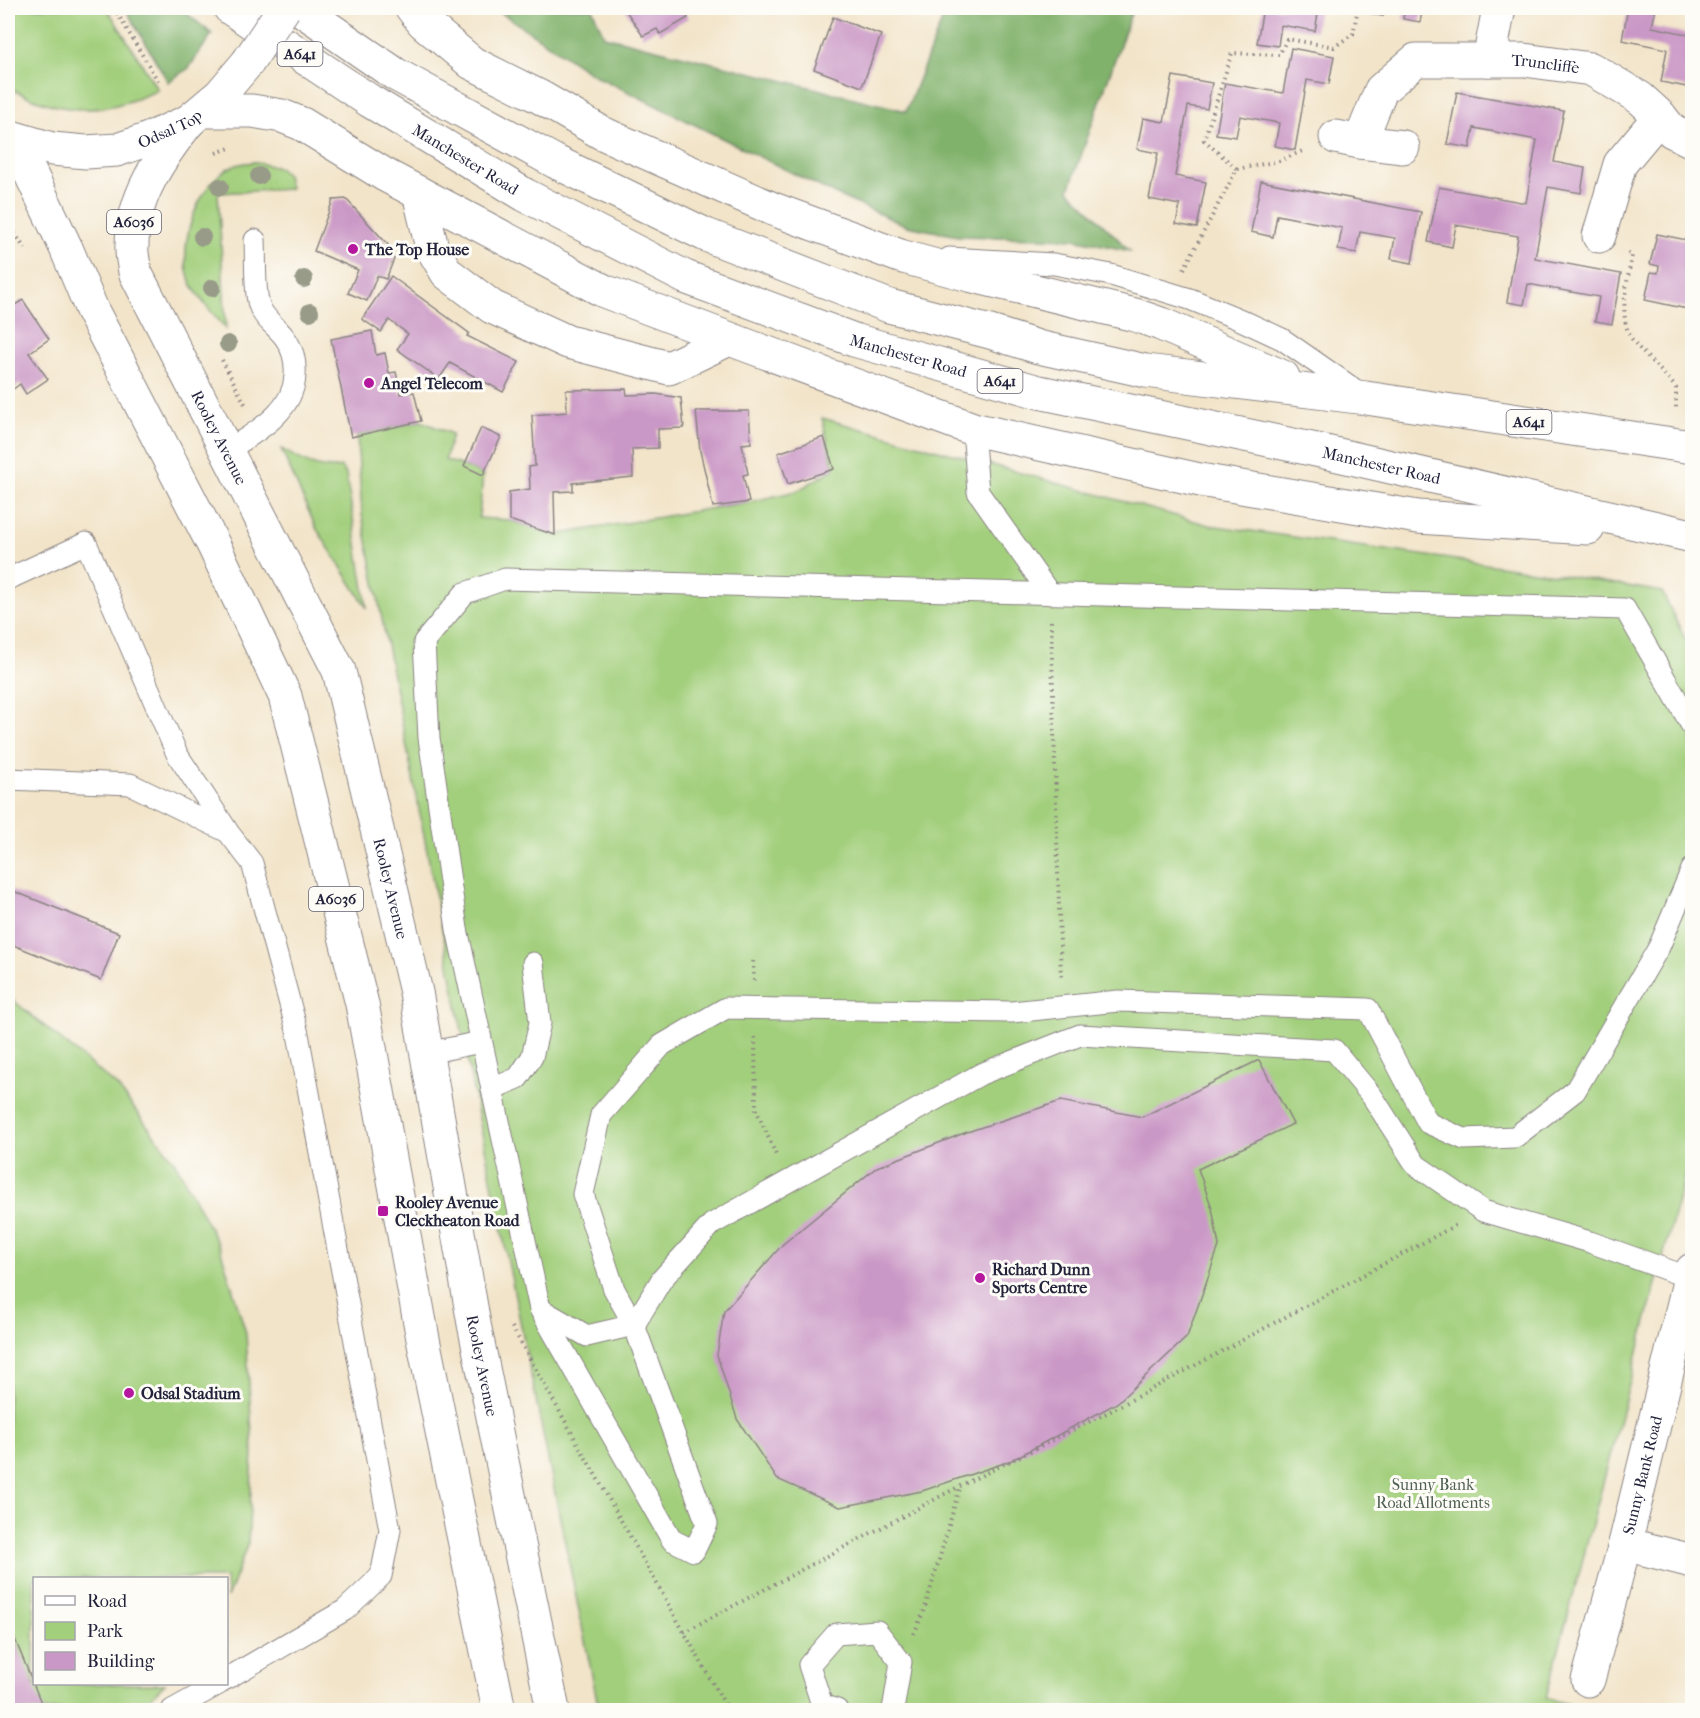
<svg xmlns="http://www.w3.org/2000/svg" width="1700" height="1718" viewBox="0 0 1700 1718" font-family="'IM FELL French Canon',serif">
  <rect width="100%" height="100%" fill="#fdfcf7"/>
  <filter id="ink" filterUnits="userSpaceOnUse"><feTurbulence type="fractalNoise" baseFrequency=".0167" numOctaves="2"/><feDisplacementMap in="SourceGraphic" scale="12" xChannelSelector="R" yChannelSelector="G"/><feConvolveMatrix kernelMatrix="1 2 1 2 8 2 1 2 1" color-interpolation-filters="sRGB"/></filter>
  <filter id="wash" filterUnits="userSpaceOnUse"><feTurbulence type="fractalNoise" baseFrequency=".008" numOctaves="4" result="noise"/><feDisplacementMap in="SourceGraphic" scale="24" xChannelSelector="R" yChannelSelector="G"/><feGaussianBlur stdDeviation="1.35" result="paint"/><feColorMatrix in="noise" values="0 0 0 0 0 0 0 0 0 0 0 0 0 0 0 0 0 1.4 0 .05"/><feComposite in="paint" operator="in"/></filter>
  <g filter="url(#wash)">
    <rect width="100%" height="100%" fill="#f2e4c9"/>
    <g fill="#a2cf7c" stroke="#62785c" stroke-width="1.5">
      <path d="M8,8H107L158,90C102,116 62,116 8,87Z"/>
      <path d="M255,162L279,168L287,175L290,189L218,193L226,329C214,314 198,299 190,281C177,248 195,192 224,171C233,164 244,163 255,162Z"/>
      <polygon points="822,418 1209,525 1562,575 1662,592 1692,653 1692,1148 1546,1698 1588,1710 599,1710 477,1109 375,583 362,515 357,435 421,421 452,434 445,460 464,466 483,475 479,518 509,520 555,535 749,502 797,491 834,469"/>
      <path d="M281,449C300,459 319,472 341,467L346,474L367,608L316,528Z"/>
      <polygon points="8,996 117,1086 175,1162 220,1248 246,1333 253,1452 248,1543 227,1598 226,1578 34,1578 34,1684 165,1684 138,1710 8,1710"/>
    </g>
    <g fill="#81b26c" stroke="#526a54" stroke-width="1.5">
      <polygon points="125,8 180,8 212,34 189,68 168,82"/>
      <polygon points="494,8 592,8 604,36 906,111 947,8 1133,8 1069,190 1130,251 1074,239 958,236 907,226 839,196 592,74"/>
    </g>
    <g id="blocks">
      <g fill="#ca98c6">
        <polygon points="624,8 691,8 685,12 688,18 660,34 657,29 643,36"/>
        <polygon points="1263,8 1319,8 1315,31 1281,25 1278,46 1257,43"/>
        <polygon points="1365,8 1385,8 1383,16 1364,12"/>
        <polygon points="1405,8 1423,8 1420,22 1403,19"/>
        <polygon points="1628,8 1656,8 1652,27 1692,35 1692,88 1661,82 1667,49 1622,40"/>
        <polygon points="833,17 881,35 862,87 814,69"/>
        <polygon points="1291,48 1334,56 1329,84 1307,80 1295,150 1275,146 1279,123 1240,116 1236,137 1216,134 1225,83 1283,93"/>
        <polygon points="1173,76 1212,83 1207,109 1188,106 1175,176 1206,182 1197,228 1176,224 1180,205 1149,199 1158,153 1137,149 1143,118 1164,122"/>
        <polygon points="1457,92 1564,111 1554,162 1585,168 1581,193 1548,187 1535,258 1621,274 1612,324 1595,321 1599,297 1528,284 1524,305 1507,302 1518,236 1456,225 1452,247 1428,242 1439,187 1526,203 1537,140 1474,128 1470,148 1447,144"/>
        <polygon points="1261,181 1421,212 1412,263 1391,259 1395,238 1360,232 1356,253 1338,250 1342,228 1277,215 1273,237 1251,232"/>
        <polygon points="346,199 390,247 394,259 386,279 377,276 367,301 348,293 358,270 314,251 333,200"/>
        <polygon points="1657,234 1692,241 1692,310 1645,300 1651,272 1658,273 1659,266 1650,264"/>
        <polygon points="391,276 469,333 467,336 519,362 503,392 450,363 439,379 397,349 408,334 389,320 381,332 362,319"/>
        <polygon points="23,300 49,339 29,353 48,379 26,394 20,384 8,393 8,309"/>
        <polygon points="372,331 376,355 385,353 389,373 396,372 401,394 414,392 421,421 351,437 331,339"/>
        <polygon points="626,389 627,395 656,394 681,398 684,428 658,429 658,448 632,449 633,477 573,483 573,491 554,492 555,535 509,520 509,492 530,489 529,467 535,466 532,415 567,412 566,390"/>
        <polygon points="696,411 749,411 751,443 742,444 748,474 743,475 749,502 713,507 700,451"/>
        <polygon points="481,428 501,437 483,475 464,466"/>
        <polygon points="824,437 834,469 788,484 778,453"/>
        <polygon points="8,889 119,933 101,980 8,943"/>
        <polygon points="1259,1060 1293,1124 1198,1169 1212,1208 1219,1246 1187,1337 1117,1403 1010,1461 922,1491 840,1507 777,1479 737,1419 717,1355 724,1311 783,1244 877,1167 967,1132 1061,1101 1142,1117"/>
        <polygon points="8,1622 44,1710 8,1710"/>
      </g>
    </g>
  </g>
  <g filter="url(#ink)">
    <use href="#blocks" fill-opacity="0" stroke="#8a8382" stroke-width="1.5"/>
    <g fill="none" stroke-linecap="round" stroke-linejoin="round">
      <g stroke="#8a8382" stroke-width="23">
        <g id="lane">
          <polyline points="949,258 1054,264 1111,275 1190,299 1241,320 1282,339 1361,394"/>
          <polyline points="973,429 978,492 1050,594"/>
          <path d="M227,451C255,432 293,413 295,376C296,362 294,352 287,341C279,327 264,321 259,305C254,289 256,258 255,240"/>
          <polyline points="8,579 86,543 177,754 227,830"/>
          <polyline points="1692,726 1625,609 505,579 465,593 424,642 429,738 457,929 540,1309 672,1540 694,1551 707,1524 634,1325 614,1289 583,1194 601,1115 662,1045 726,1008 1012,1012 1118,1001 1368,1009 1428,1123 1464,1139 1515,1137 1575,1091 1659,947 1692,869"/>
          <polyline points="8,779 130,784 228,832 252,863 298,1034 390,1530 381,1576 345,1610 226,1679"/>
          <polyline points="427,1053 481,1042"/>
          <polyline points="492,1089 518,1078 532,1057 540,1023 533,963"/>
          <polyline points="542,1310 587,1336 634,1325 662,1279 712,1224 981,1074 1080,1035 1334,1050 1372,1096 1416,1165 1483,1211 1590,1242 1690,1278"/>
          <polyline points="172,1710 219,1684"/>
          <polyline points="837,1710 822,1705 809,1665 836,1634 877,1631 901,1662 893,1710"/>
        </g>
      </g>
      <g stroke="#8a8382" stroke-width="35">
        <g id="street">
          <polyline points="1489,60 1499,8"/>
          <polyline points="1336,137 1360,142 1403,147"/>
          <path id="s1" d="M1360,142L1381,90L1416,60H1524L1591,69L1640,98L1660,116L1672,131L1692,141"/>
          <polyline points="419,193 432,248 447,273 492,307 568,342 669,368 729,339"/>
          <polyline points="1599,236 1620,164 1660,116"/>
          <polyline points="1625,1544 1692,1561"/>
          <path id="s2" d="M1588,1680L1625,1544L1692,1270"/>
        </g>
      </g>
      <g stroke="#8a8382" stroke-width="35">
        <g id="primary">
          <path id="s3" d="M230,8L370,101L525,195L685,277L854,340L1039,392L1321,451L1692,536"/>
          <polyline points="299,8 395,74 556,162 706,235 889,306 990,332 1038,347 1146,371 1366,398 1692,447"/>
          <polyline points="412,8 423,22 472,63 540,97 602,133 773,209 900,256 969,275 1135,315 1161,324 1283,377"/>
          <polyline points="202,111 252,111 282,116 302,124 385,175 604,291 751,347 973,429 1200,480 1418,517 1588,528"/>
        </g>
      </g>
      <g stroke="#8a8382" stroke-width="35">
        <g id="highway">
          <path id="s4" d="M189,121C161,156 132,198 132,245C131,254 134,264 135,272L339,671L416,992L474,1324L553,1710"/>
          <path id="s5" d="M8,136L52,149L86,152L117,150L146,140L189,121L220,95L248,62"/>
          <polyline points="14,139 66,248 92,310 214,546 285,696 362,1004 423,1339 499,1710"/>
        </g>
      </g>
      <g stroke="#8a8382" stroke-width="4" stroke-dasharray="1.5 4.5" stroke-linecap="butt">
        <polyline points="114,8 158,81"/>
        <polyline points="216,153 232,147"/>
        <polyline points="1237,169 1279,161 1305,150"/>
        <polyline points="8,223 25,249"/>
        <path d="M1628,253L1632,255C1628,280 1617,316 1632,339C1644,356 1663,371 1676,388V411"/>
        <polyline points="1184,269 1237,169 1204,140 1232,53 1279,55 1287,39 1334,47 1353,34 1358,8"/>
        <polyline points="222,360 245,404"/>
        <polyline points="1051,621 1061,979"/>
        <polyline points="753,961 754,981"/>
        <polyline points="755,1037 756,1109 777,1157"/>
        <polyline points="512,1327 728,1710"/>
        <polyline points="684,1632 960,1486 1107,1413 1456,1225"/>
        <polyline points="914,1634 925,1608 960,1487"/>
      </g>
      <use href="#lane" stroke="#fff" stroke-width="21"/>
      <use href="#street" stroke="#fff" stroke-width="33"/>
      <use href="#primary" stroke="#fff" stroke-width="33"/>
      <use href="#highway" stroke="#fff" stroke-width="33"/>
      <g stroke="#8a8382" stroke-width="35" stroke-linecap="butt">
        <polyline id="highway-bridge" points="248,62 284,8"/>
      </g>
      <use href="#highway-bridge" stroke="#fff" stroke-width="33"/>
    </g>
    <g fill="#989b88">
      <circle cx="259" cy="176" r="9"/>
      <circle cx="220" cy="187" r="9"/>
      <circle cx="202" cy="237" r="9"/>
      <circle cx="304" cy="279" r="9"/>
      <circle cx="212" cy="288" r="9"/>
      <circle cx="310" cy="312" r="9"/>
      <circle cx="228" cy="344" r="9"/>
    </g>
  </g>
  <g fill="#b5179e" stroke="#fdfcf7" stroke-width="2">
    <circle cx="353" cy="249" r="6"/>
    <circle cx="369" cy="383" r="6"/>
    <rect x="377" y="1205" width="12" height="12" rx="3"/>
    <circle cx="980" cy="1278" r="6"/>
    <circle cx="129" cy="1393" r="6"/>
  </g>
  <g text-anchor="middle" stroke-width="6" stroke-linejoin="round" paint-order="stroke">
    <g fill="#fdfcf7" stroke="#646373" stroke-width="1.5">
      <rect x="277.5" y="42" width="45" height="24" rx="4.5"/>
      <rect x="107" y="210" width="54" height="24" rx="4.5"/>
      <rect x="977.5" y="369" width="45" height="24" rx="4.5"/>
      <rect x="1506.5" y="410" width="45" height="24" rx="4.5"/>
      <rect x="309" y="887" width="54" height="24" rx="4.5"/>
    </g>
    <g font-size="15" font-weight="bold" fill="#22223b">
      <text x="300" y="59">A641</text>
      <text x="134" y="227">A6036</text>
      <text x="1000" y="386">A641</text>
      <text x="1529" y="427">A641</text>
      <text x="336" y="904">A6036</text>
    </g>
    <g font-size="16" fill="#22223b" stroke="#fdfcf7">
      <text dy="6" stroke="none"><textPath href="#s1" startOffset="232">Truncliffe</textPath></text>
      <text dy="6" stroke="none"><textPath href="#s5" startOffset="168">Odsal Top</textPath></text>
      <text dy="6" stroke="none"><textPath href="#s3" startOffset="280">Manchester Road</textPath></text>
      <text dy="6" stroke="none"><textPath href="#s3" startOffset="766">Manchester Road</textPath></text>
      <text dy="6" stroke="none"><textPath href="#s4" startOffset="352">Rooley Avenue</textPath></text>
      <text dy="6" stroke="none"><textPath href="#s3" startOffset="1252">Manchester Road</textPath></text>
      <text dy="6" stroke="none"><textPath href="#s4" startOffset="838">Rooley Avenue</textPath></text>
      <text dy="6" stroke="none"><textPath href="#s4" startOffset="1324">Rooley Avenue</textPath></text>
      <text dy="6" stroke="none"><textPath href="#s2" startOffset="212">Sunny Bank Road</textPath></text>
    </g>
    <g font-size="16" font-weight="bold" fill="#22223b" stroke="#fdfcf7" text-anchor="start">
      <text x="365" y="255">The Top House</text>
      <text x="381" y="389">Angel Telecom</text>
      <text x="395" y="1208">Rooley Avenue<tspan x="395" dy="18">Cleckheaton Road</tspan></text>
      <text x="992" y="1275">Richard Dunn<tspan x="992" dy="18">Sports Centre</tspan></text>
      <text x="141" y="1399">Odsal Stadium</text>
    </g>
    <g font-size="16" fill="#4f5f52" stroke="#fdfcf7">
      <text x="1433" y="1490">Sunny Bank<tspan x="1433" dy="18">Road Allotments</tspan></text>
    </g>
  </g>
  <rect width="1700" height="1718" fill="none" stroke="#fdfcf7" stroke-width="30"/>
  <rect x="33" y="1577" width="195" height="108" fill="#fdfcf7" stroke="#a5a5ac" stroke-width="1.5"/>
  <rect x="45" y="1596" width="30" height="9" fill="#ffffff" stroke="#a5a5ac" stroke-width="1.5"/>
  <text x="87" y="1607" font-size="18" fill="#22223b">Road</text>
  <rect x="45" y="1622" width="30" height="18" fill="#a2cf7c" stroke="#a5a5ac" stroke-width="1.5"/>
  <text x="87" y="1637" font-size="18" fill="#22223b">Park</text>
  <rect x="45" y="1652" width="30" height="18" fill="#ca98c6" stroke="#a5a5ac" stroke-width="1.5"/>
  <text x="87" y="1667" font-size="18" fill="#22223b">Building</text>
</svg>
